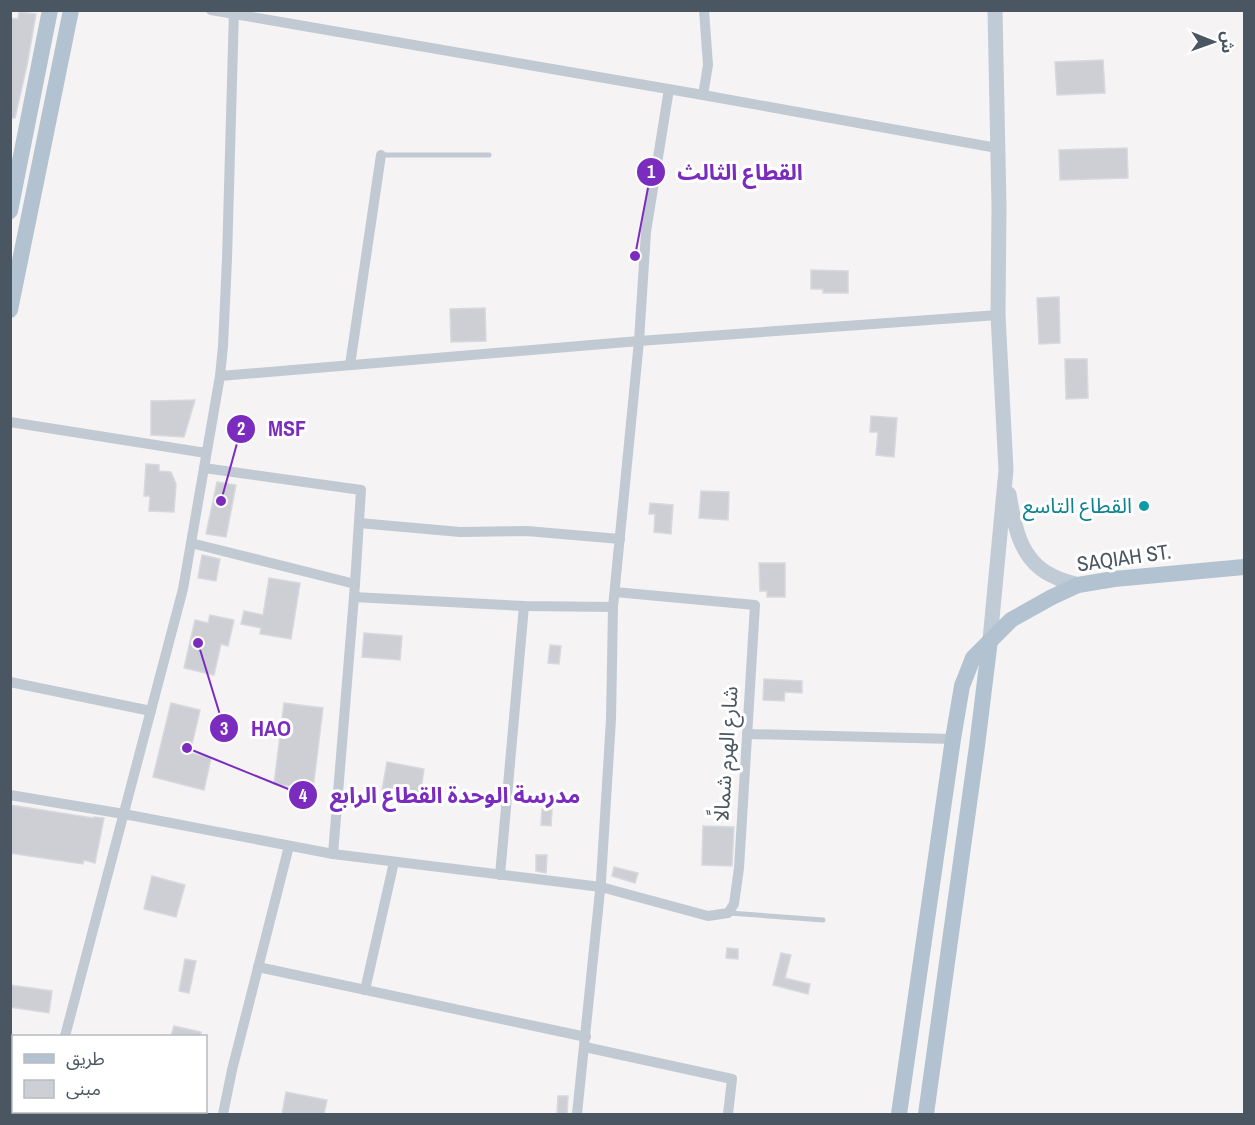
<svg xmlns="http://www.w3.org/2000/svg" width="1255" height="1125" viewBox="0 0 1255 1125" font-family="'Archivo Narrow','Noto Sans Arabic',sans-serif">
  <rect width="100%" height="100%" fill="#f5f3f3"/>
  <g fill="#cdcfd5" stroke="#d7d9de" stroke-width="1.5">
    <polygon points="19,12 36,14 27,65 15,118 10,118 10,18 18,19"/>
    <polygon points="1103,60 1105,93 1057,95 1055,62"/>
    <polygon points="1127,148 1128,178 1060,180 1059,150"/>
    <polygon points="811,270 848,271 848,293 823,293 823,289 811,289"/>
    <polygon points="1059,297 1060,343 1039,344 1037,298"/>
    <polygon points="485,308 486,341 451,342 450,309"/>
    <polygon points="1065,359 1087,359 1088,398 1066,399"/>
    <polygon points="195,400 184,437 151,435 151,401"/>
    <polygon points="871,416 897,418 894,457 876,455 878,432 870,432"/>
    <polygon points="146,464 159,465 159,471 171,472 176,484 174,512 149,511 150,496 144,496"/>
    <polygon points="217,482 236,485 226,537 206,534"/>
    <polygon points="701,491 729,492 728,520 699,518"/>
    <polygon points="650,503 673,505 671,534 654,532 655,514 649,514"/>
    <polygon points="202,555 220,559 216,581 198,578"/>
    <polygon points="759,563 785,563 785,597 767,597 767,591 760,591"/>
    <polygon points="269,578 300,583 291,639 260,634 261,628 241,624 244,611 263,615"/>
    <polygon points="210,615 234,620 228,646 221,644 214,675 184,668 195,620 208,623"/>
    <polygon points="364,633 402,636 400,660 362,657"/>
    <polygon points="550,645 561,646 559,664 548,663"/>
    <polygon points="764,679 802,681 802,693 785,692 784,701 763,700"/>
    <polygon points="171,703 200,710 190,753 211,758 204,790 153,777"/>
    <polygon points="284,703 323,708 313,789 274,784"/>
    <polygon points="387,762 424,769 420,797 382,790"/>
    <polygon points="10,805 93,818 94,817 104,818 95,863 84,860 83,864 10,853"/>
    <polygon points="542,809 552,809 551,826 541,825"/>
    <polygon points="703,826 734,827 732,866 702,865"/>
    <polygon points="536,855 547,855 546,873 536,871"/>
    <polygon points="614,867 638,873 635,883 612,876"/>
    <polygon points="152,876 185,885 176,917 144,909"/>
    <polygon points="727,948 738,949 738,959 726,958"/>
    <polygon points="781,953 791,955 785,978 810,984 808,994 773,985"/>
    <polygon points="185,959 196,961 189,993 179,991"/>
    <polygon points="10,985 52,991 49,1013 10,1007"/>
    <polygon points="174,1026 201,1032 201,1036 171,1036"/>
    <polygon points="286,1092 327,1100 324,1114 282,1114"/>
    <polygon points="558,1096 568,1096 567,1114 557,1114"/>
  </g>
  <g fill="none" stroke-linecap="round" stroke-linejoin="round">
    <g stroke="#c1cad2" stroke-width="5">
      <polyline points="381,155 489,155"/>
      <polyline points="729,913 823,920"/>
    </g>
    <g stroke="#c1cad2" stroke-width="10">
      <polyline points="211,10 703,95 997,148"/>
      <polyline points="703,95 708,65 704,10"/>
      <polyline points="350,365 381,155"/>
      <polyline points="220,376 639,341 998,315"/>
      <polyline points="10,422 206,453"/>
      <polyline points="204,468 361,490 355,584 333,854"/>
      <polyline points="359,523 460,532 527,531 620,539"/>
      <polyline points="191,543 355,584"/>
      <polyline points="354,597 524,606 613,607"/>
      <polyline points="10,682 151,711"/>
      <polyline points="747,734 953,739"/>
      <polyline points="10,795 124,814 333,854 601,887 708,916 728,913 734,904 739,868 755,605 615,592"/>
      <polyline points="500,875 524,606"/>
      <polyline points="258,967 586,1037"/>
      <polyline points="365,990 394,862"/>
      <polyline points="65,1036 183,589 220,376 223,346 227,259 234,10"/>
      <polyline points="585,1047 732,1079 728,1114"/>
      <polyline points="10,1105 14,1105"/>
      <polyline points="46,1112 62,1114"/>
      <polyline points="223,1114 232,1070 289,846"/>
      <polyline points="577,1114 601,881 611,719 613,607 639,341 646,232 669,89"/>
    </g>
    <g stroke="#c1cbd6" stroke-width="15">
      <path d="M1009,494C1014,525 1020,560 1051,575C1059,580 1069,582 1078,585"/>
      <polyline points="990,640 1006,470 998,315 999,207 995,10"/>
    </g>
    <g stroke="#b3c2d1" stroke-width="16">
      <polyline points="10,211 50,10"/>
      <polyline points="10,310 71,10"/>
      <polyline points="899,1114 953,739 962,686 973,658 1011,620 1052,597 1078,585 1114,579 1244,567"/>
      <polyline points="926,1114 977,746 990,640"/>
    </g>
  </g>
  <circle fill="#0f9aa8" stroke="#fff" stroke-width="2" cx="1144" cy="506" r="6"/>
  <g text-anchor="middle" stroke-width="6" stroke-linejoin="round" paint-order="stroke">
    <g font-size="21" fill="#0d838f" stroke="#fff" text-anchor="end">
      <text x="1132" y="513">القطاع التاسع</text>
    </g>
    <g font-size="21" fill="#4a5661" stroke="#fff">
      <text transform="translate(1124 558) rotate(-8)" y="7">SAQIAH ST.</text>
      <text transform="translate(726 754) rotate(-86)" y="7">شارع الهرم شمالًا</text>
    </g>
  </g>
  <path fill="none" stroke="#7b2cbf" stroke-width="2" d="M635 256L651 172M221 501L241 429M198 643L224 728M187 748L303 795"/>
  <g fill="#7b2cbf" stroke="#fff" stroke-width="2">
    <circle cx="635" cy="256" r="6"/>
    <circle cx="221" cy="501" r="6"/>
    <circle cx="198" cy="643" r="6"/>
    <circle cx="187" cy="748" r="6"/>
    <circle cx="651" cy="172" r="15"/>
    <circle cx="241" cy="429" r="15"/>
    <circle cx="224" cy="728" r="15"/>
    <circle cx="303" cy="795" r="15"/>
  </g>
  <g font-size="18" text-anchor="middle" font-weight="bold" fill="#fff">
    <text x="651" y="178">1</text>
    <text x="241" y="435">2</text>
    <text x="224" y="735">3</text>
    <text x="303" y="802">4</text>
  </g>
  <g font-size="22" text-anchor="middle" font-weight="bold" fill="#7b2cbf" stroke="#fff" stroke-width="6" stroke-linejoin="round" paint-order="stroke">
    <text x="740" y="180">القطاع الثالث</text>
    <text x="287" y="436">MSF</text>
    <text x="271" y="736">HAO</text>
    <text x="455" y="803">مدرسة الوحدة القطاع الرابع</text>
  </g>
  <rect width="1255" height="1125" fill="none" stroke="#4a5661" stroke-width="24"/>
  <rect x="12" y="1035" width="195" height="78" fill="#ffffff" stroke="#b7bbc0" stroke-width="1.5"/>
  <rect x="24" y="1054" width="30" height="9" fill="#b3c2d1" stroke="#b7bbc0" stroke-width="1.5"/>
  <text x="66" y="1065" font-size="18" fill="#4a5661">طريق</text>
  <rect x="24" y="1080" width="30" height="18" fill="#cdcfd5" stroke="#b7bbc0" stroke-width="1.5"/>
  <text x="66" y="1095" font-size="18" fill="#4a5661">مبنى</text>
  <g transform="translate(1213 42) rotate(91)" stroke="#ffffff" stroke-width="4.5" paint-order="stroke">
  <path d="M0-4.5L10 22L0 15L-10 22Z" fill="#4a5661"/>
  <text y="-9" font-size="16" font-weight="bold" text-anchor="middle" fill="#4a5661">ش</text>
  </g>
</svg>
